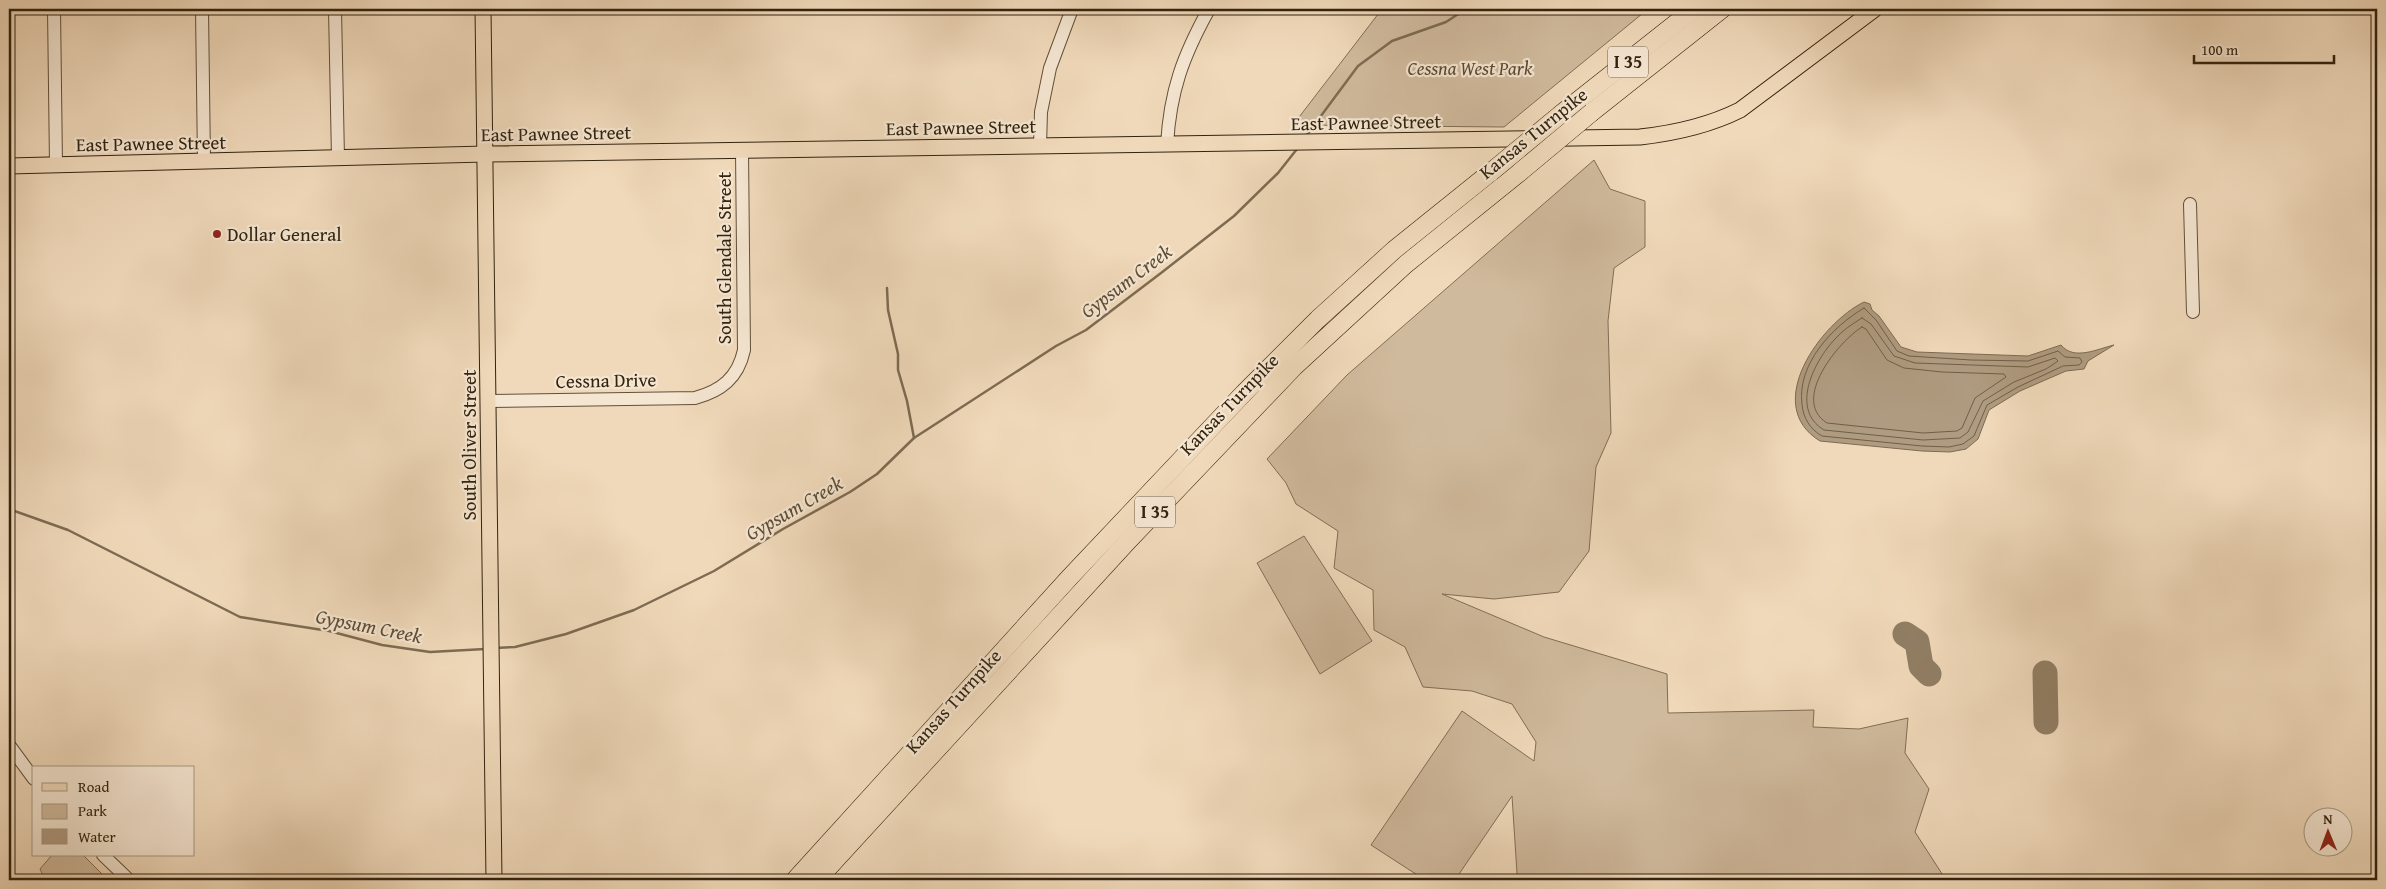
<svg xmlns="http://www.w3.org/2000/svg" width="2386" height="889" viewBox="0 0 2386 889" font-family="'Gentium Book Plus',serif">
  <rect width="100%" height="100%" fill="#f0d9ba"/>
  <filter id="stains"><feTurbulence type="fractalNoise" baseFrequency=".004" numOctaves="4"/><feColorMatrix values="0 0 0 0 .2 0 0 0 0 .09 0 0 0 0 .02 0 0 0 .5 -.17"/></filter>
  <radialGradient id="worn" r=".72"><stop offset=".6" stop-color="#630" stop-opacity="0"/><stop offset="1" stop-color="#630" stop-opacity=".3"/></radialGradient>
  <g fill="#d0ba9d" stroke="#816e56">
    <polygon points="1382,9 1648,9 1504,127 1293,125"/>
    <polygon points="1594,160 1610,189 1645,201 1645,247 1614,268 1608,321 1611,433 1596,467 1589,551 1559,592 1494,599 1442,594 1544,637 1667,674 1668,713 1814,710 1813,727 1859,729 1908,718 1905,753 1929,789 1915,832 1946,880 1520,880 1517,873 1512,796 1455,880 1425,880 1371,845 1462,711 1534,761 1536,742 1512,704 1472,691 1423,687 1405,647 1374,630 1373,590 1334,568 1338,531 1296,504 1286,483 1267,459 1347,375"/>
    <polygon points="1304,536 1372,641 1320,674 1257,563"/>
    <polygon points="52,855 83,855 108,880 45,880 40,869"/>
  </g>
  <path fill="#af9b80" stroke="#7d6b52" d="M1864,302L1870,304L1872,310L1879,316L1901,347L1917,352L2028,356L2061,345C2074,361 2097,349 2114,345L2088,361L2084,369L2066,371L2020,391L1989,410L1978,439L1966,449L1950,452L1922,451L1820,441C1761,405 1821,323 1864,302Z"/>
  <g fill="none" stroke-linecap="round" stroke-linejoin="round">
    <g stroke="#705f47" stroke-width="1">
      <path d="M1864,308L1876,320L1897,351L1909,356L1971,360L2028,361L2058,351L2065,357L2080,358L2082,362L2079,365L2063,366L2018,387L1987,405L1974,436L1963,444L1949,447L1922,446L1822,436C1810,429 1803,418 1802,404C1797,364 1832,327 1864,308Z"/>
      <path d="M1862,318L1871,324L1894,356L1915,363L2028,367L2055,358L2058,361L2046,369L2014,382L1983,401L1968,432L1960,438L1923,440L1824,430C1789,409 1815,360 1835,339C1843,330 1852,324 1862,318Z"/>
      <path d="M1862,327L1866,329L1887,360L1904,368L1942,372L2004,374L2006,377L1975,398L1962,428L1957,431L1923,433L1827,423C1790,400 1839,341 1862,327Z"/>
    </g>
    <g stroke="#7d6b52" stroke-width="2.5">
      <polyline points="1306,136 1358,66 1392,41 1446,22 1466,9"/>
      <polyline points="887,288 888,310 898,354 898,370 907,401 914,438"/>
      <polyline points="9,509 68,530 240,617 329,631 382,645 430,652 485,649"/>
      <polyline points="495,648 515,647 566,634 634,610 714,571 783,529 850,492 877,474 914,438 1056,346 1086,330 1161,273 1234,216 1278,173 1297,149"/>
    </g>
    <g stroke="#917e64" stroke-width="25">
      <polyline points="1905,634 1917,642 1921,666 1929,674"/>
      <polyline points="2045,673 2046,722"/>
    </g>
    <g stroke="#625039" stroke-width="14">
      <g id="minor">
        <polyline points="54,9 56,165"/>
        <polyline points="202,9 204,162"/>
        <polyline points="335,9 338,158"/>
        <path d="M1167,145C1170,91 1183,56 1209,9"/>
        <polyline points="1040,146 1041,112 1050,68 1072,9"/>
        <polyline points="2190,204 2193,312"/>
        <path d="M489,401L695,398C721,391 738,378 744,350L742,150"/>
        <polyline points="9,745 34,779"/>
        <polyline points="103,855 129,880"/>
      </g>
    </g>
    <g stroke="#32230e" stroke-width="17">
      <g id="major">
        <polyline points="483,9 494,880"/>
        <path d="M9,166L486,154L1640,137C1676,133 1708,126 1740,110L1875,9"/>
      </g>
    </g>
    <g stroke="#32230e" stroke-width="19">
      <g id="highway">
        <polyline points="1592,112 1722,9"/>
        <polyline points="1561,114 1694,9"/>
        <polyline points="795,880 1070,577 1244,393 1318,319 1394,250 1491,172"/>
        <polyline points="817,880 1127,542 1294,367 1406,264 1520,172"/>
      </g>
    </g>
    <use href="#minor" stroke="#f5e6d2" stroke-width="12"/>
    <use href="#major" stroke="#f0d9ba" stroke-width="15"/>
    <use href="#highway" stroke="#f0d9ba" stroke-width="18"/>
    <g stroke="#32230e" stroke-width="19" stroke-linecap="butt">
      <g id="highway-bridge">
        <polyline points="1491,172 1561,114"/>
        <polyline points="1520,172 1592,112"/>
      </g>
    </g>
    <use href="#highway-bridge" stroke="#f0d9ba" stroke-width="18"/>
  </g>
  <circle fill="#8f2418" stroke="#f5e6d2" stroke-width="2" cx="217" cy="234" r="5"/>
  <g text-anchor="middle" stroke-width="4.5" stroke-linejoin="round" paint-order="stroke">
    <g fill="#f5e6d2" stroke="#6c5e49" stroke-width="1">
      <rect x="1608" y="46.5" width="40" height="31" rx="4"/>
      <rect x="1135" y="496.5" width="40" height="31" rx="4"/>
    </g>
    <g font-size="18" font-weight="bold" fill="#32230e">
      <text x="1628" y="68">I 35</text>
      <text x="1155" y="518">I 35</text>
    </g>
    <g font-size="19" font-style="italic" fill="#5a4932" stroke="#f5e6d2">
      <text x="1470" y="75">Cessna West Park</text>
    </g>
    <g font-size="19" fill="#32230e" stroke="#f5e6d2">
      <text transform="translate(1366 122) rotate(-1)" y="7">East Pawnee Street</text>
      <text transform="translate(961 127) rotate(-1)" y="7">East Pawnee Street</text>
      <text transform="translate(556 133) rotate(-1)" y="7">East Pawnee Street</text>
      <text transform="translate(1533 133) rotate(-39)" y="7">Kansas Turnpike</text>
      <text transform="translate(151 143) rotate(-1)" y="7">East Pawnee Street</text>
      <text transform="translate(724 258) rotate(-90)" y="7">South Glendale Street</text>
      <text transform="translate(606 380) rotate(-1)" y="7">Cessna Drive</text>
      <text transform="translate(1229 404) rotate(-46)" y="7">Kansas Turnpike</text>
      <text transform="translate(469 445) rotate(-90)" y="7">South Oliver Street</text>
      <text transform="translate(953 701) rotate(-48)" y="7">Kansas Turnpike</text>
    </g>
    <g font-size="19" fill="#32230e" stroke="#f5e6d2" text-anchor="start">
      <text x="227" y="241">Dollar General</text>
    </g>
    <g font-size="20" font-style="italic" fill="#5e4d36" stroke="#f5e6d2">
      <text transform="translate(1126 281) rotate(-37)" y="7">Gypsum Creek</text>
      <text transform="translate(794 508) rotate(-30)" y="7">Gypsum Creek</text>
      <text transform="translate(369 626) rotate(11)" y="7">Gypsum Creek</text>
    </g>
  </g>
  <rect width="2386" height="889" fill="none" stroke="#f0d9ba" stroke-width="30"/>
  <rect x="10" y="10" width="2366" height="869" fill="none" stroke="#32230e" stroke-width="2.5"/>
  <rect x="15" y="15" width="2356" height="859" fill="none" stroke="#32230e"/>
  <rect x="32" y="766" width="162" height="90" fill="#f5e6d2" stroke="#a79884"/>
  <rect x="42" y="783" width="25" height="8" fill="#f0d9ba" stroke="#a79884"/>
  <text x="78" y="792" font-size="15" fill="#32230e">Road</text>
  <rect x="42" y="804" width="25" height="15" fill="#d0ba9d" stroke="#a79884"/>
  <text x="78" y="816" font-size="15" fill="#32230e">Park</text>
  <rect x="42" y="829" width="25" height="15" fill="#af9b80" stroke="#a79884"/>
  <text x="78" y="842" font-size="15" fill="#32230e">Water</text>
  <g transform="translate(2328 832) rotate(359)"><circle r="24" fill="#f5e6d2" stroke="#a79884"/>
  <path d="M0-4L9 19L0 12L-9 19Z" fill="#8f2418"/>
  <text y="-8" font-size="14" font-weight="bold" text-anchor="middle" fill="#32230e">N</text>
  </g>
  <path d="M2194 55v8h140v-8" fill="none" stroke="#32230e" stroke-width="2.5"/>
  <text x="2201" y="55" font-size="15" fill="#32230e" stroke="#f5e6d2" stroke-width="4" paint-order="stroke">100 m</text>
  <rect width="100%" height="100%" filter="url(#stains)"/>
  <rect width="100%" height="100%" fill="url(#worn)"/>
</svg>
